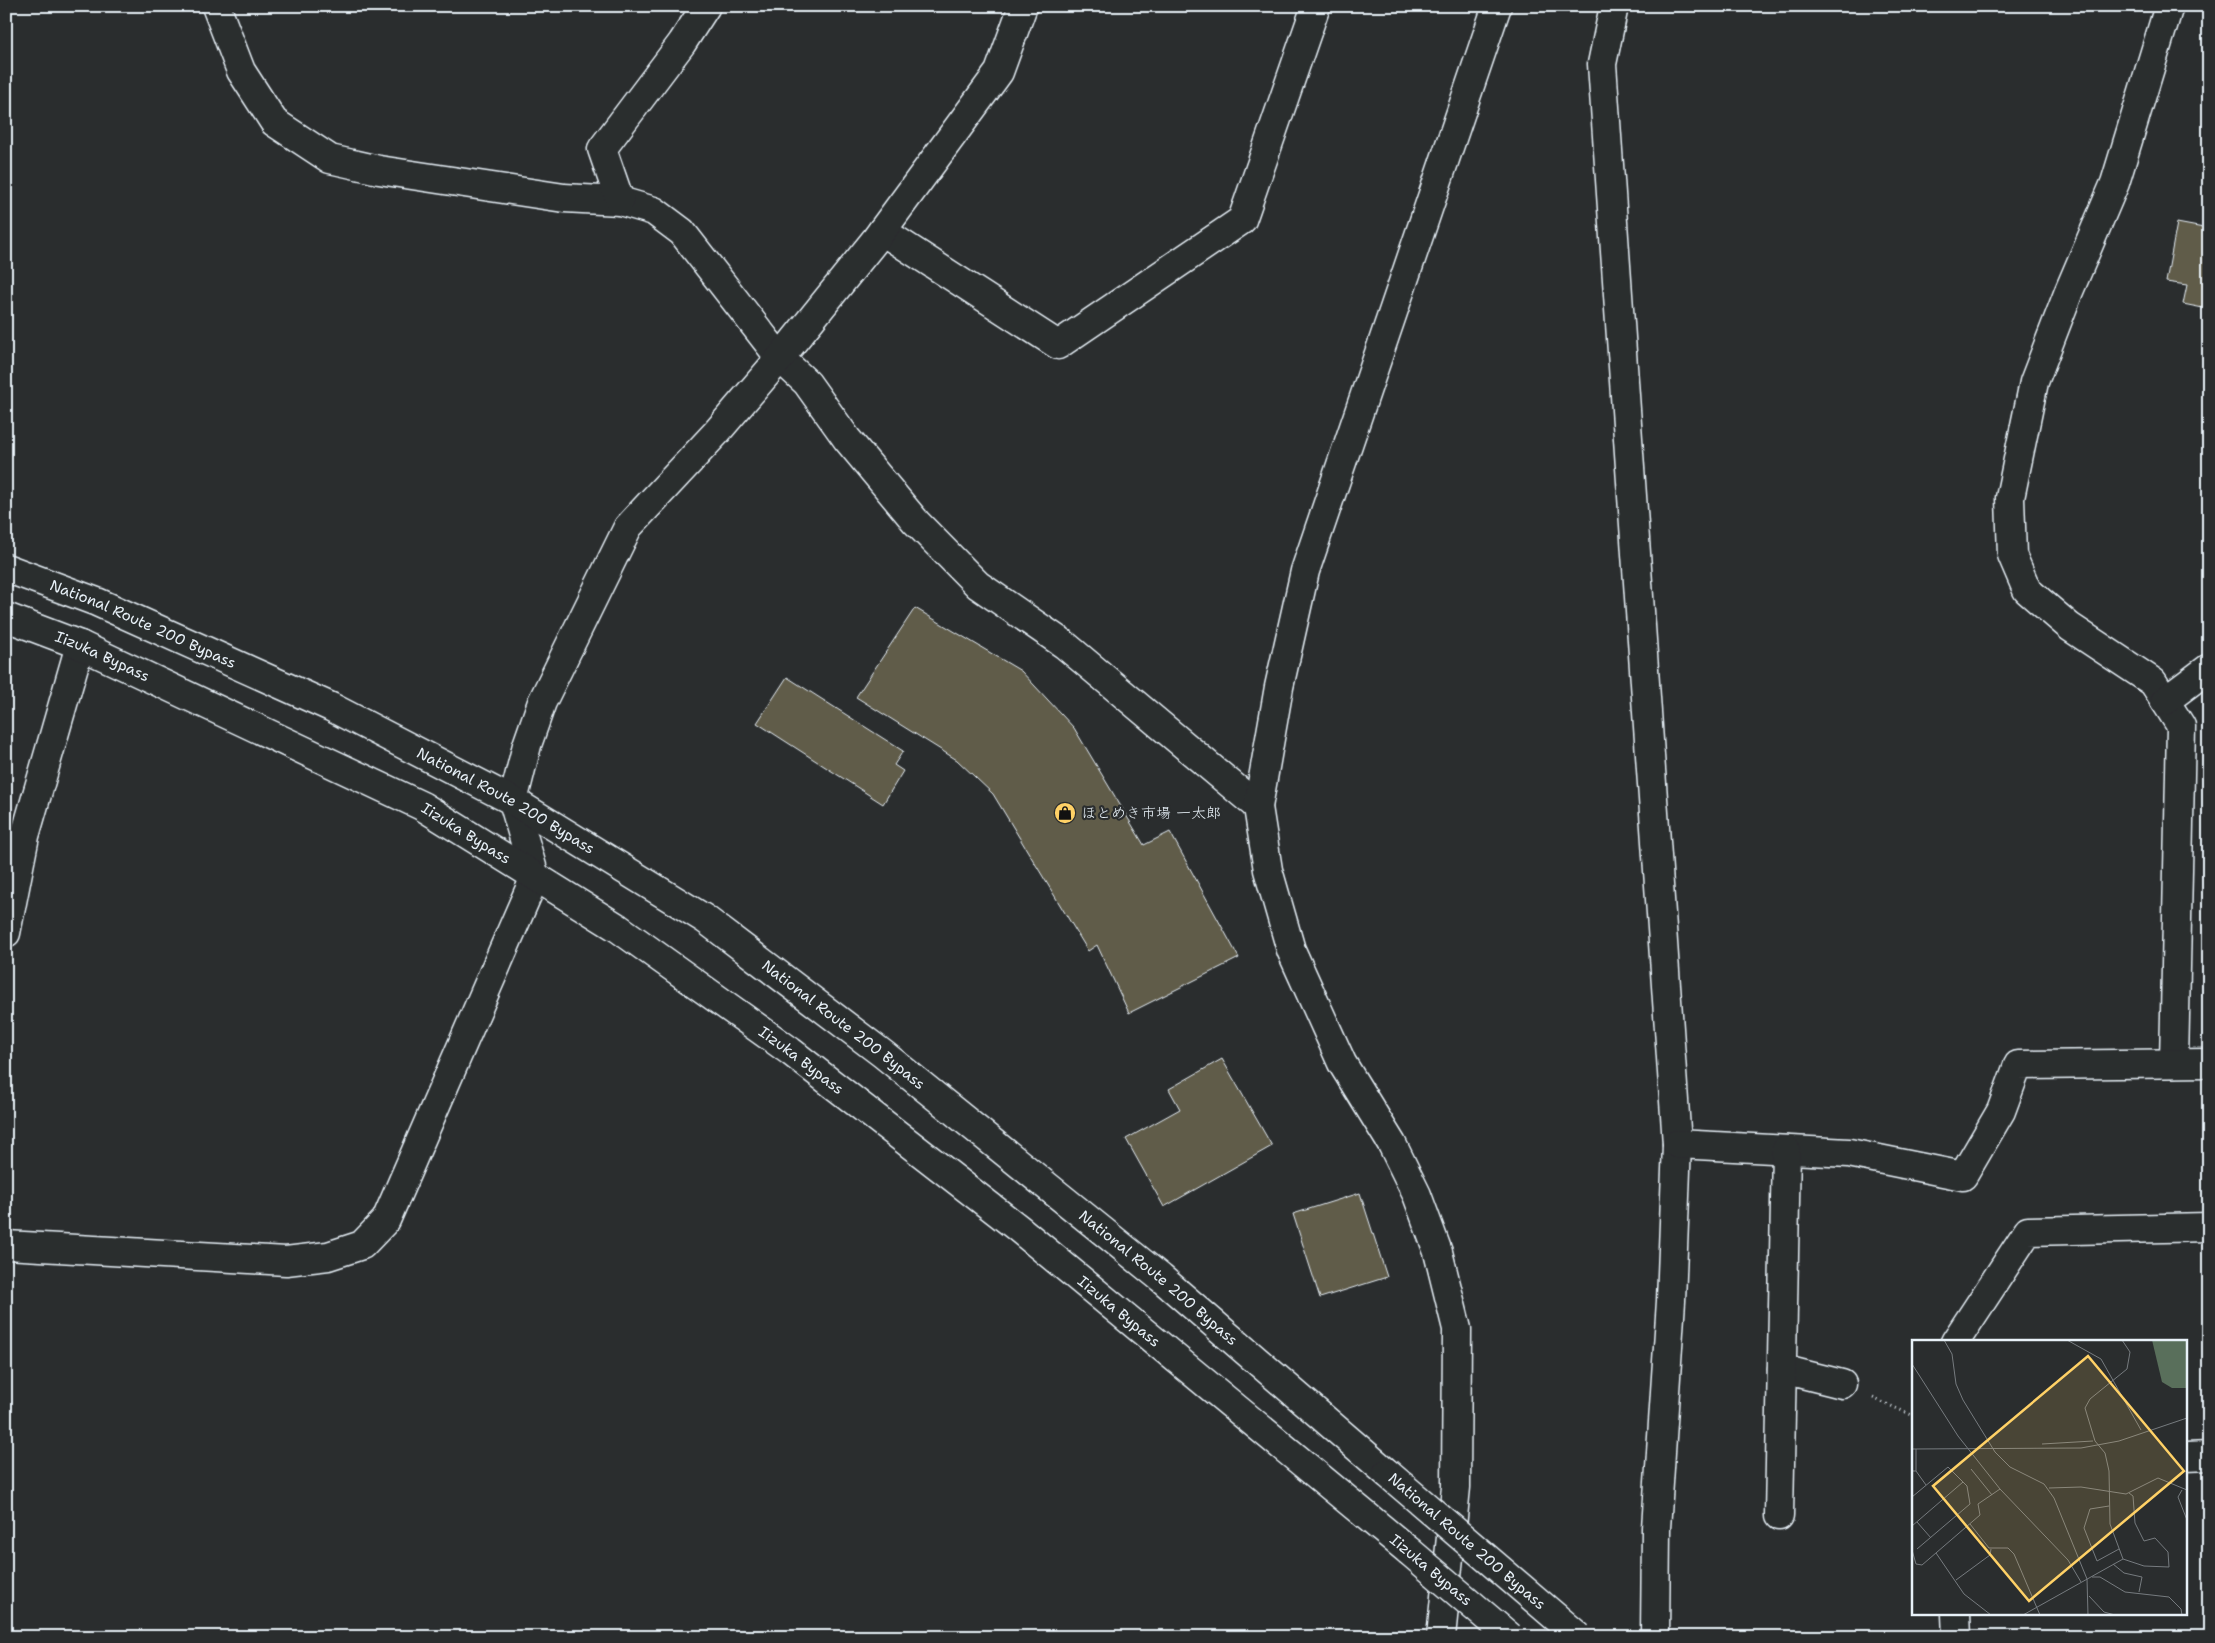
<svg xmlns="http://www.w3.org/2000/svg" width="2215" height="1643" viewBox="0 0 2215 1643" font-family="'Shantell Sans','Klee One',sans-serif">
  <rect width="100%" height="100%" fill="#2a2d2e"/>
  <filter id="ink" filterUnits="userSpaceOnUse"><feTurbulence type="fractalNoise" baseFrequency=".02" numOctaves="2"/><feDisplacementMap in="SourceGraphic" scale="10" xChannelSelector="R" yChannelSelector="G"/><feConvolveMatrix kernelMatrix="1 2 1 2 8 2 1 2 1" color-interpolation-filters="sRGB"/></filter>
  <g filter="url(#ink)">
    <g fill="#615b4a" stroke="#e8f1f8">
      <polygon points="2177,223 2209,229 2209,325 2205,324 2208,309 2183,304 2187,285 2166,282"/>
      <polygon points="915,608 1021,671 1074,728 1144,845 1170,832 1239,958 1129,1013 1097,945 1088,951 993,794 957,760 856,697"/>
      <polygon points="787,677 903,751 894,765 903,771 883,804 757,723"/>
      <polygon points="1222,1059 1272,1146 1164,1207 1126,1139 1180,1109 1169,1089"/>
      <polygon points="1360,1193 1387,1277 1320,1298 1293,1214"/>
    </g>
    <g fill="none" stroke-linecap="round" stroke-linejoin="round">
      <g stroke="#e8f1f8" stroke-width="31">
        <g id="street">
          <polyline points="216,6 241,71 274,122 330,159 379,170 564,198 620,201 654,211 682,232 780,358 807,383 847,439 916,522 978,585 1065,645 1258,807"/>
          <polyline points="1614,6 1602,64 1677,1144 1671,1301 1656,1528 1655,1637"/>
          <polyline points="2169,6 2115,183 2069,291 2034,382 2010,498 2012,555 2027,590 2070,627 2153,682 2181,726 2174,1063"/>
          <polyline points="620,201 602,149 682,43 706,6"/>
          <polyline points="882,231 1058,345 1242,220 1316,6"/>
          <polyline points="2165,701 2209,668"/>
          <polyline points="6,933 25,836 80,645"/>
          <polyline points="1677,1144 1849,1153 1963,1176 2001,1111 2018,1065 2209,1063"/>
          <polyline points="6,1245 286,1261 328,1256 362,1245 386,1220 535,877 513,801 527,745 542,702 628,527 716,433 780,358 876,239 999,72 1023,6"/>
          <polyline points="1955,1342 2028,1231 2209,1227"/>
          <polyline points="1782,1369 1842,1384"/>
          <polyline points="2186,1457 2209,1456"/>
          <polyline points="1779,1516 1786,1150"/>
          <polyline points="1956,1614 1957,1637"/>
          <polyline points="1441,1637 1456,1487 1457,1329 1438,1252 1417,1195 1392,1144 1342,1063 1291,950 1268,870 1258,807 1279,687 1305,571 1497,6"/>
        </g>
      </g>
      <g stroke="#e8f1f8" stroke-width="31">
        <g id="highway">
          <path id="s1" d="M6,568L97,602L331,707L513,801L705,919L883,1054L1161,1278L1387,1473"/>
          <path id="s2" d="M6,617L80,645L422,806L618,928L790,1051L1018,1228L1409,1551"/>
        </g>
      </g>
      <polyline stroke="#e8f1f8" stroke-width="3" stroke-dasharray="1 4" stroke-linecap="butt" points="1873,1398 1914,1416"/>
      <use href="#street" stroke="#2a2d2e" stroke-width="28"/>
      <use href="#highway" stroke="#2a2d2e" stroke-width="28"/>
      <g stroke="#e8f1f8" stroke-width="31" stroke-linecap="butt">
        <g id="highway-bridge">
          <path id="s3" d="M1387,1473L1579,1637"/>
          <polyline points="1409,1551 1510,1637"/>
        </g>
      </g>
      <use href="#highway-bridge" stroke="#2a2d2e" stroke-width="28"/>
    </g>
  </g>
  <defs>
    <g id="shop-disc" transform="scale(1.125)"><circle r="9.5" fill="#ffd166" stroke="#2a2d2e"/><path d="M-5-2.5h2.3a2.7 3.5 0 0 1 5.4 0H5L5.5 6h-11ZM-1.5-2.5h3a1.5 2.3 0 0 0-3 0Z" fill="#111"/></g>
  </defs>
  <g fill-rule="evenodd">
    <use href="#shop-disc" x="1065" y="813"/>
  </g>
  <g text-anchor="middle" stroke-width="4.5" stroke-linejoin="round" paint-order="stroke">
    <g font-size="15" fill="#e8f1f8" stroke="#2a2d2e">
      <text dy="5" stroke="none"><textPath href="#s1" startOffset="148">National Route 200 Bypass</textPath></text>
      <text dy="5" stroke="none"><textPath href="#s2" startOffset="104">Iizuka Bypass</textPath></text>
      <text dy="5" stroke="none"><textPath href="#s1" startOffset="552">National Route 200 Bypass</textPath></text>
      <text dy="5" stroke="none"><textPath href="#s2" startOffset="509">Iizuka Bypass</textPath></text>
      <text dy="5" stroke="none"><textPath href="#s1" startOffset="958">National Route 200 Bypass</textPath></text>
      <text dy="5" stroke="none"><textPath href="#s2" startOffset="914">Iizuka Bypass</textPath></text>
      <text dy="5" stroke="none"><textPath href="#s1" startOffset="1362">National Route 200 Bypass</textPath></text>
      <text dy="5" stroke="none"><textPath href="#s2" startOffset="1319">Iizuka Bypass</textPath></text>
      <text dy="5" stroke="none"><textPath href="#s3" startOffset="105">National Route 200 Bypass</textPath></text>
      <text transform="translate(1431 1570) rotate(40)" y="5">Iizuka Bypass</text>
    </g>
    <g font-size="15" fill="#e8f1f8" stroke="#2a2d2e" text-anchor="start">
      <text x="1081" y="818">ほとめき市場 一太郎</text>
    </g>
  </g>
  <g transform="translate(1912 1340)">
    <rect width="275" height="275" fill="#2a2d2e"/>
    <path d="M275,0V48H260L250,42L240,0Z" fill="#596f5b"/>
    <path fill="none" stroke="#767b7f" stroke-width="1" d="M32,0L40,14L44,44L51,60L83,112L98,127L132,144L142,158L175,239L176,275M155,0L189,19L229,90M0,24L46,96L88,149L156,220L169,242M130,104L181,101M0,109L169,108L207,101L275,78M59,129L80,155M0,131H4V109M4,131L14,145M137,148L169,147L214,154L246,138L275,150M270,150L266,157L275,180M0,157L36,127L55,146L58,164L5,209M197,166L178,169L172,188L185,221L207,209M5,182L19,198M58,184L77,208H96L102,214L128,275M0,186L51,142M0,210L4,224L10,225L68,175L66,164L88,149M24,213L52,254L79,275M211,219L232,226L257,227L256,212L243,198L232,201L223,183L221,156L217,153M201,224L212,233L230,237L227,252M180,237H188L213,252L257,257L269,269L270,275M44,240L78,215L79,209M177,256L192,272L203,275M111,275L211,219L198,184L197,131L193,113L183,101L173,68L178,59L215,29L218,12L210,0"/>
    <path fill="#ffd166" fill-opacity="0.15" stroke="#ffd166" stroke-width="2.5" d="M176,16L272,131L117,261L21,146Z"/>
    <rect width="275" height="275" fill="none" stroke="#e8f1f8" stroke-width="2.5"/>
  </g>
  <rect width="2215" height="1643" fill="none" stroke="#2a2d2e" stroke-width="25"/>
  <rect x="12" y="12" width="2190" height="1618" fill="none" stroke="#e8f1f8" stroke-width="2" filter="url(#ink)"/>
</svg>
